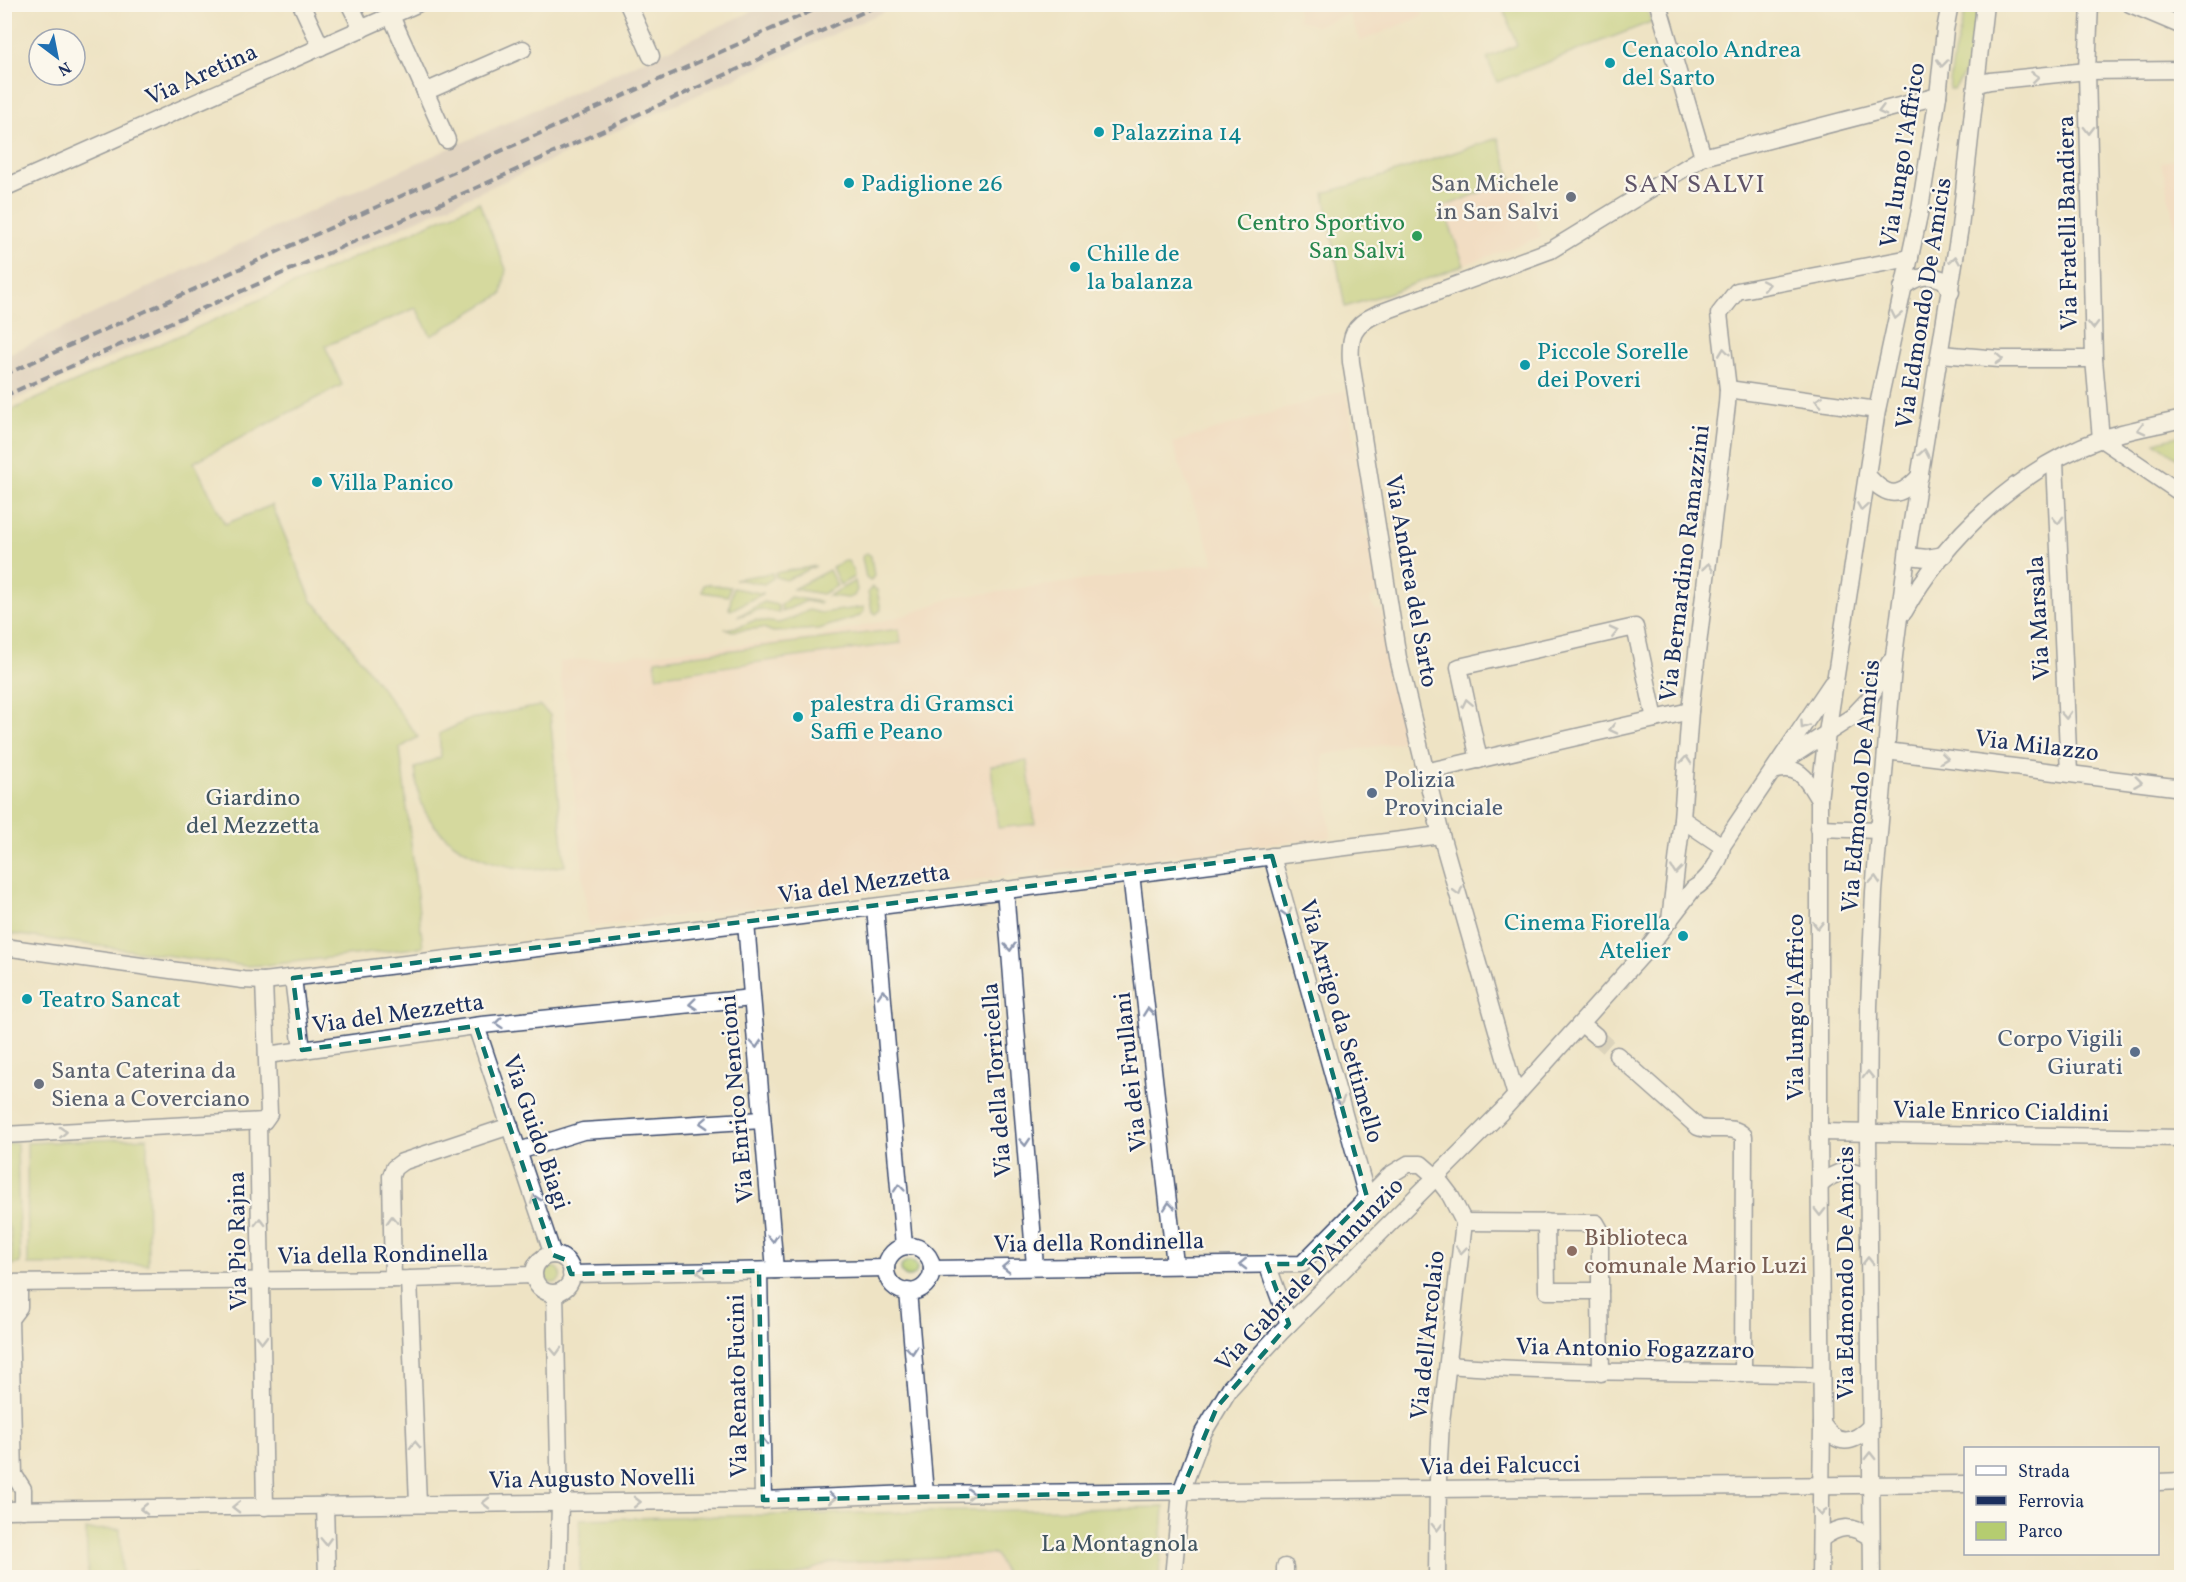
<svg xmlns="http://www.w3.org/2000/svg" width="2186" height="1582" viewBox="0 0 2186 1582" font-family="Vollkorn,serif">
  <rect width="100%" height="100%" fill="#fbf7ec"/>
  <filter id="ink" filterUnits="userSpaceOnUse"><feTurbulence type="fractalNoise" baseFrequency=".0167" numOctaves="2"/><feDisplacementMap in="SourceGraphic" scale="12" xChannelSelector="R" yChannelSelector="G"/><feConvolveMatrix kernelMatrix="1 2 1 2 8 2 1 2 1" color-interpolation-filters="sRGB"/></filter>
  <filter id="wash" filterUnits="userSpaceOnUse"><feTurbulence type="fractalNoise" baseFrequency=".008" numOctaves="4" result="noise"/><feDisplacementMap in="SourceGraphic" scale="24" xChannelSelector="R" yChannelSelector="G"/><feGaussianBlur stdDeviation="1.35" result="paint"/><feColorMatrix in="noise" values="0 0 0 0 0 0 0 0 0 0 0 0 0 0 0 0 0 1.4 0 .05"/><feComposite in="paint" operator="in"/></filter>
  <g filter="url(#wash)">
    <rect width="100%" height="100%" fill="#eee3c4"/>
    <g fill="#f4d4bf">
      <polygon points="1297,5 1419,5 1423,16 1361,41 1349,14 1316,26 1298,20"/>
      <polygon points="2181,158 2182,158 2181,255 2161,162"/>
      <polygon points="1519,178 1541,237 1464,265 1443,206"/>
      <polygon points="2181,311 2181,347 2178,348 2171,314"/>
      <polygon points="1346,390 1368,524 1363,529 1364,537 1370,538 1380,595 1371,597 1370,602 1376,610 1381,609 1409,741 1323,755 1331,837 589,927 559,662 816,638 906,615 952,598 1215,563 1172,443"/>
      <polygon points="995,1554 1007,1577 792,1578 829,1563"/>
    </g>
    <g fill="#d0c0bb">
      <polygon points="766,5 899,5 5,404 5,356 269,230"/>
      <polygon points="2150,5 2181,5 2181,18"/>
    </g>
    <g fill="#b5cc70" stroke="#687e67" stroke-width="1.5">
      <polygon points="1502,5 1646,5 1651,22 1497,82 1487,58 1517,45"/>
      <path d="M1967,5H1977C1977,33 1972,66 1954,89H1949L1954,54Z"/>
      <polygon points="1498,138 1512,180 1443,207 1464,265 1392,292 1345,307 1324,193 1371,180"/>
      <polygon points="479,202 506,269 502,294 431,336 416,308 325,346 342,385 194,462 225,524 272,505 312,601 331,620 418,737 400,748 423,947 267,965 245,966 5,933 5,413"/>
      <polygon points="2181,435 2181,461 2155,442"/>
      <polygon points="867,553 871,556 874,576 870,581 866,578 862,558 863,555"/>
      <polygon points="844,561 848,561 853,569 854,577 840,585 832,567"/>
      <polygon points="816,566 786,580 776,577 775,573"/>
      <polygon points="829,570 837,586 822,594 793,589"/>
      <polygon points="772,573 773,578 764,584 734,579"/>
      <polygon points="855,581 857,590 854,596 848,598 828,596"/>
      <polygon points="706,584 730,587 728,596 702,592 703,585"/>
      <polygon points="872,587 877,590 881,610 876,614 872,611 868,592"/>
      <polygon points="733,588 760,593 764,593 731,610 729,609"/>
      <polygon points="790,597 821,602 820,604 806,601 782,612 781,605"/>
      <polygon points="764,602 778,605 779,613 760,609 737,617"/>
      <polygon points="864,607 864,611 860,616 818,629 773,632 763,628 732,631 726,629 741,626 755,620 778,623 786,621 809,610 821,613"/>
      <polygon points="899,629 901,643 656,676 655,660"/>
      <path d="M540,706L550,715L565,866C557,866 550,868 542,869C499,870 448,851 426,813C418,799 417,784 415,768L441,757L439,734L470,719Z"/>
      <polygon points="1027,761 1035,824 998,828 991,766"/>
      <polygon points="147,1138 148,1264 28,1265 27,1143"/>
      <polygon points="17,1143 20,1263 13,1265 10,1231 5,1218 4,1144"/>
      <circle cx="909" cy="1269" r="8"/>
      <circle cx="553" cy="1275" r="8"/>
      <polygon points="1164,1507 1159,1577 1007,1577 995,1554 829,1563 792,1577 580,1577 580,1519"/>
      <polygon points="120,1529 122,1577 194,1575 194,1577 88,1577 86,1530"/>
    </g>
  </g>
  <g filter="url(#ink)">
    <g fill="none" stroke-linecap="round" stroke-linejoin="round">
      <polyline stroke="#c4bfb0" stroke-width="16" stroke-dasharray="16 8" stroke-linecap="butt" points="1596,1036 1617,1055"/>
      <g stroke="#3b4a6d" stroke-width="19">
        <g id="minor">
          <polyline points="301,4 321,47"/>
          <polyline points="357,4 351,7 362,29"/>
          <polyline points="628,4 651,56"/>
          <polyline points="1658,4 1703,157"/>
          <polyline points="2090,4 2087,71 2094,359 2101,439"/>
          <polyline points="2130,4 2182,26"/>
          <polyline points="391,16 447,140"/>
          <polyline points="1977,84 1990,81 2087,71 2182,70"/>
          <polyline points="425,92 523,49"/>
          <polyline points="4,188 417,4"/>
          <path d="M1902,288C1915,277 1927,273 1944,280L1951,292"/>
          <polyline points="1941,354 1999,359 2094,359"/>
          <polyline points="1728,389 1877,410"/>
          <polyline points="2101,439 2182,494"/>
          <polyline points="2055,461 2069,773"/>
          <path d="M1867,475C1887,498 1899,499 1920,476"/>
          <polyline points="1908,556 1927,558 1944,555"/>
          <path d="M1904,612C1944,539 2021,467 2101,439C2127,430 2155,426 2182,419"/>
          <polyline points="1886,751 2182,788"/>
          <polyline points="1479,760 1459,667 1635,627 1655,719"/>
          <polyline points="1784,761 1852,717 1869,699 1890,662"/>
          <path d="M1773,771C1800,763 1807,780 1819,800"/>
          <polyline points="1425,772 1690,711"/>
          <polyline points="1682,819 1722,846"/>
          <polyline points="1818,828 1879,830"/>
          <polyline points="1272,856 1367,1197"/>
          <polyline points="1131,874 1175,1264"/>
          <polyline points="1005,889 1035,1266"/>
          <polyline points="875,907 904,1246"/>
          <polyline points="1670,920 1682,819 1690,711 1727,404 1728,389 1719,314 1737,291 1910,258"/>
          <polyline points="746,923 775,1270"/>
          <polyline points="4,947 243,980 264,981 746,923 1441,835"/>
          <polyline points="293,978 302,1050"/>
          <polyline points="1582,1024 1596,1036"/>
          <polyline points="476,1026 553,1255"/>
          <polyline points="267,1055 482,1025 752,998"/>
          <path d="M1617,1055L1698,1127C1712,1133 1733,1123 1744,1136L1743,1374"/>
          <path d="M1516,1096L1441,835L1398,658L1351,362C1349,336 1353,325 1377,314L1551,250L1703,157L1938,96"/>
          <polyline points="258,1122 265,1507"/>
          <polyline points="1819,1132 2182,1138"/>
          <polyline points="4,1135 264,1121 269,1114 264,981"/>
          <polyline points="519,1151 583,1131 762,1120"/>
          <path d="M1820,1185C1835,1171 1852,1165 1868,1181"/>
          <polyline points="1464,1222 1596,1223 1600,1230 1600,1291"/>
          <polyline points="1546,1222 1547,1291 1600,1291 1601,1373"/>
          <circle cx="909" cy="1269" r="23"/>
          <circle cx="553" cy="1274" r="19"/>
          <polyline points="1267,1264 1289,1324"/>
          <polyline points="932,1269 1302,1264 1390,1175 1408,1164 1421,1164 1437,1178 1450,1195 1464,1222 1441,1422 1438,1479 1437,1578"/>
          <polyline points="759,1271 763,1500"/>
          <polyline points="571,1274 886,1268"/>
          <polyline points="393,1279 391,1176 394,1168 402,1162 510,1126"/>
          <polyline points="409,1279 418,1504"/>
          <polyline points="4,1283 409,1279 533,1275"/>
          <polyline points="19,1284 19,1307 10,1319 14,1475 23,1489 23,1510"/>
          <polyline points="908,1291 925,1494"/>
          <polyline points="555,1293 560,1503 558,1578"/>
          <path d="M1448,1365C1572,1375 1697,1370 1821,1375"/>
          <path d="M1822,1424C1837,1446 1852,1445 1870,1427"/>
          <polyline points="2158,1482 2182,1481"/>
          <polyline points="325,1505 327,1578"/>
          <polyline points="4,1510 763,1500 912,1494 1966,1484"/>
          <path d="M1821,1539C1839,1525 1852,1524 1871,1538"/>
          <path d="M1173,1578L1181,1492L1203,1433L1230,1388L1280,1333L1501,1112L1644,953L1693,889C1707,881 1721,862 1722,846L1832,683"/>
          <polyline points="1285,1578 1285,1567"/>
          <polyline points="1820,1578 1822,1424 1819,1132 1819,800 1827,733 1877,410 1919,215 1938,96 1945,30 1950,4"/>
          <polyline points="1872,1578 1868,1133 1869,1006 1874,892 1894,656 1909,540 1960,227 1985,4"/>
        </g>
      </g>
      <use href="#minor" stroke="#fff" stroke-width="16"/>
      <g stroke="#1b2f5e" stroke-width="4" stroke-dasharray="9 4.5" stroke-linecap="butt">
        <polyline points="4,375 827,4"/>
        <polyline points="4,396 505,175 881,4"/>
      </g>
    </g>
    <defs><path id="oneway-chevron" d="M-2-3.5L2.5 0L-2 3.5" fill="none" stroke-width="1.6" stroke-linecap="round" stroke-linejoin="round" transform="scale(1.5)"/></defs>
    <g stroke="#8d97ae">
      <use href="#oneway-chevron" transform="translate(1942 63) rotate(96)"/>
      <use href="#oneway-chevron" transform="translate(2035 77) rotate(-6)"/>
      <use href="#oneway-chevron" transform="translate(1882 111) rotate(165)"/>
      <use href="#oneway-chevron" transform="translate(2089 130) rotate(89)"/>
      <use href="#oneway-chevron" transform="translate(1955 260) rotate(-81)"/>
      <use href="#oneway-chevron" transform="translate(1766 285) rotate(-11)"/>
      <use href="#oneway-chevron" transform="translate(1896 315) rotate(102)"/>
      <use href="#oneway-chevron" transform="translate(2093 325) rotate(89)"/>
      <use href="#oneway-chevron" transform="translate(1724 352) rotate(-97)"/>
      <use href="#oneway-chevron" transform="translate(1999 359) rotate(3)"/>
      <use href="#oneway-chevron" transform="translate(1819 401) rotate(-172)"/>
      <use href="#oneway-chevron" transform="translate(2141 429) rotate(166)"/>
      <use href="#oneway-chevron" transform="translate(1924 453) rotate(-80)"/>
      <use href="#oneway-chevron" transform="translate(1862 507) rotate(99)"/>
      <use href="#oneway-chevron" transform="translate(2058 520) rotate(87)"/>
      <use href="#oneway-chevron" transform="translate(1708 567) rotate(-83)"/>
      <use href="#oneway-chevron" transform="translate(1614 632) rotate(-13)"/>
      <use href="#oneway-chevron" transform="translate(1467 703) rotate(-102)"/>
      <use href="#oneway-chevron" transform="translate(2066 715) rotate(87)"/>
      <use href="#oneway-chevron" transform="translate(1804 725) rotate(124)"/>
      <use href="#oneway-chevron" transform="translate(1613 729) rotate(167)"/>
      <use href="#oneway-chevron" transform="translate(1944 758) rotate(7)"/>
      <use href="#oneway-chevron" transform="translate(1686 760) rotate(-85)"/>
      <use href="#oneway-chevron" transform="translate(2138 782) rotate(7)"/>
      <use href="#oneway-chevron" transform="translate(1676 870) rotate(96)"/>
      <use href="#oneway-chevron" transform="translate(1875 880) rotate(-86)"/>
      <use href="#oneway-chevron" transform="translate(1458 891) rotate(74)"/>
      <use href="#oneway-chevron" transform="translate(1287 913) rotate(74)"/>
      <use href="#oneway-chevron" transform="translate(1818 925) rotate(90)"/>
      <use href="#oneway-chevron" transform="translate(1010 947) rotate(86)"/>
      <use href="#oneway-chevron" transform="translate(883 994) rotate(-95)"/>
      <use href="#oneway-chevron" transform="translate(693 1004) rotate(174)"/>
      <use href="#oneway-chevron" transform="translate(1148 1012) rotate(-96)"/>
      <use href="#oneway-chevron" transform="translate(499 1023) rotate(174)"/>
      <use href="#oneway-chevron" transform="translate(756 1044) rotate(85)"/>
      <use href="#oneway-chevron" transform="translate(1868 1075) rotate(-90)"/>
      <use href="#oneway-chevron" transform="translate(1340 1101) rotate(74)"/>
      <use href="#oneway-chevron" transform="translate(704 1123) rotate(177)"/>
      <use href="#oneway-chevron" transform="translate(63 1132) rotate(-3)"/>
      <use href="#oneway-chevron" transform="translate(1025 1142) rotate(86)"/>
      <use href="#oneway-chevron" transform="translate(899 1188) rotate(-95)"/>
      <use href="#oneway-chevron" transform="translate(535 1199) rotate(-109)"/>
      <use href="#oneway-chevron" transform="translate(1169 1206) rotate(-96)"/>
      <use href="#oneway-chevron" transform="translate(1820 1212) rotate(90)"/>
      <use href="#oneway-chevron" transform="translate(392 1220) rotate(-92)"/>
      <use href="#oneway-chevron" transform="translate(260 1222) rotate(-91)"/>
      <use href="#oneway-chevron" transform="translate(773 1238) rotate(85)"/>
      <use href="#oneway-chevron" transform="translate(1461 1250) rotate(96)"/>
      <use href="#oneway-chevron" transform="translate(1868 1261) rotate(-90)"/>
      <use href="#oneway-chevron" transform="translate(1243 1264) rotate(179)"/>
      <use href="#oneway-chevron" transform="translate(1006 1267) rotate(179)"/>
      <use href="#oneway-chevron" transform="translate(701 1272) rotate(179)"/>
      <use href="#oneway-chevron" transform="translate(262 1339) rotate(89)"/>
      <use href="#oneway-chevron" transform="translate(912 1350) rotate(85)"/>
      <use href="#oneway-chevron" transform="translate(556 1351) rotate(88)"/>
      <use href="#oneway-chevron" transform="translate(762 1441) rotate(-91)"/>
      <use href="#oneway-chevron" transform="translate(415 1445) rotate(-92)"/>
      <use href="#oneway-chevron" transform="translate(1870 1456) rotate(-90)"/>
      <use href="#oneway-chevron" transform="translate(971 1494) rotate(-1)"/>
      <use href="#oneway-chevron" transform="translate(832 1498) rotate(-1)"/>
      <use href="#oneway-chevron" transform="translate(637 1502) rotate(-1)"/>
      <use href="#oneway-chevron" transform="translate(486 1503) rotate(180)"/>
      <use href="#oneway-chevron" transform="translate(236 1507) rotate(179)"/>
      <use href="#oneway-chevron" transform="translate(144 1509) rotate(179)"/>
      <use href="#oneway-chevron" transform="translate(1821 1512) rotate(90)"/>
      <use href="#oneway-chevron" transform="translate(1437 1527) rotate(90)"/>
      <use href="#oneway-chevron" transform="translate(326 1541) rotate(88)"/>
    </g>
  </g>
  <path d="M0 0H2186V1582H0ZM1272,856L1367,1197L1302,1264H1267L1289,1324L1217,1407L1181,1492L763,1500L759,1271L571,1274L566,1260L553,1255L476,1026L302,1050L293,978Z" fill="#eee3c4" fill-opacity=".55" fill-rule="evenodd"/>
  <path fill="none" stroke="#0f766e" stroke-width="4.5" stroke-dasharray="12 8" stroke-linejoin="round" d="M1272,856L1367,1197L1302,1264H1267L1289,1324L1217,1407L1181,1492L763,1500L759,1271L571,1274L566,1260L553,1255L476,1026L302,1050L293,978Z"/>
  <g fill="#0f9aa8" stroke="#fbf7ec" stroke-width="2">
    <circle cx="1610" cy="63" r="6"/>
    <circle cx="1099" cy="132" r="6"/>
    <circle cx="849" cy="183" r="6"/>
    <circle cx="1075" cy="267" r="6"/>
    <circle cx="1525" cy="365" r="6"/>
    <circle cx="317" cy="482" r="6"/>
    <circle cx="798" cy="717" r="6"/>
    <circle cx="1683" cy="936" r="6"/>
    <circle cx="27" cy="999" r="6"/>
  </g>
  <g fill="#6b7280" stroke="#fbf7ec" stroke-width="2">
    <circle cx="1571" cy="197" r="6"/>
    <circle cx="39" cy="1084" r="6"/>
  </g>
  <circle fill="#2e9e5b" stroke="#fbf7ec" stroke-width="2" cx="1417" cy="236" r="6"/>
  <g fill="#5c6f8a" stroke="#fbf7ec" stroke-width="2">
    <circle cx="1372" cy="793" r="6"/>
    <circle cx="2135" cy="1052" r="6"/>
  </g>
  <circle fill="#8d6e63" stroke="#fbf7ec" stroke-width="2" cx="1572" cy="1251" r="6"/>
  <g text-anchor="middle" stroke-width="4.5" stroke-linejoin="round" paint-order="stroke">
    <g font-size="24" fill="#0d838f" stroke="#fbf7ec" text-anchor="start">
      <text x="1622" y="57">Cenacolo Andrea<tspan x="1622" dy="28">del Sarto</tspan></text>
      <text x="1111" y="140">Palazzina 14</text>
      <text x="861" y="191">Padiglione 26</text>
      <text x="1087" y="261">Chille de<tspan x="1087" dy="28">la balanza</tspan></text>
      <text x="1537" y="359">Piccole Sorelle<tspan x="1537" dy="28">dei Poveri</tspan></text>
      <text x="329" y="490">Villa Panico</text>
      <text x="810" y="711">palestra di Gramsci<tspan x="810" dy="28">Saffi e Peano</tspan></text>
      <text x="1671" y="930" text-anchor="end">Cinema Fiorella<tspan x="1671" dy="28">Atelier</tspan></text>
      <text x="39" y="1007">Teatro Sancat</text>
    </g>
    <g font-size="24" fill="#1b2f5e" stroke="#fbf7ec">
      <text transform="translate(201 74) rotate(-24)" y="8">Via Aretina</text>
      <text transform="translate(1902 155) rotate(-81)" y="8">Via lungo l'Affrico</text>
      <text transform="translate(2067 223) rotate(-91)" y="8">Via Fratelli Bandiera</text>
      <text transform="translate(1923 303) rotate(-81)" y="8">Via Edmondo De Amicis</text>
      <text transform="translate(1684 563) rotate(-83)" y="8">Via Bernardino Ramazzini</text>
      <text transform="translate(1412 581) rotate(80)" y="8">Via Andrea del Sarto</text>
      <text transform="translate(2038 618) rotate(-93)" y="8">Via Marsala</text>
      <text transform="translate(2037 745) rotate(7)" y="8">Via Milazzo</text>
      <text transform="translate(1860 786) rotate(-85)" y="8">Via Edmondo De Amicis</text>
      <text transform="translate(864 883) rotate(-8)" y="8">Via del Mezzetta</text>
      <text transform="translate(1795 1007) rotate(-90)" y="8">Via lungo l'Affrico</text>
      <text transform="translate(398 1013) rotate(-8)" y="8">Via del Mezzetta</text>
      <text transform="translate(1342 1021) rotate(74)" y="8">Via Arrigo da Settimello</text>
      <text transform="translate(1130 1072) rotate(-96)" y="8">Via dei Frullani</text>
      <text transform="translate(996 1080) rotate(-94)" y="8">Via della Torricella</text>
      <text transform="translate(736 1099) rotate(-95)" y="8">Via Enrico Nencioni</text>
      <text transform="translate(2001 1111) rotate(1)" y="8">Viale Enrico Cialdini</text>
      <text transform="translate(537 1132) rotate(71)" y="8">Via Guido Biagi</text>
      <text transform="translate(237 1241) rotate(-91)" y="8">Via Pio Rajna</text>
      <text transform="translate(1099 1242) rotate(-1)" y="8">Via della Rondinella</text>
      <text transform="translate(383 1254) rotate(-1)" y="8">Via della Rondinella</text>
      <text transform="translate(1845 1273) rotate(-90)" y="8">Via Edmondo De Amicis</text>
      <text transform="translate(1309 1274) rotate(-46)" y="8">Via Gabriele D'Annunzio</text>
      <text transform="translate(1427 1335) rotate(-84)" y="8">Via dell'Arcolaio</text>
      <text transform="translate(1635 1348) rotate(1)" y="8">Via Antonio Fogazzaro</text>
      <text transform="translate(737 1386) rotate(-91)" y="8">Via Renato Fucini</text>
      <text transform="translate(1500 1465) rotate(-1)" y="8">Via dei Falcucci</text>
      <text transform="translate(592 1478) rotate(-1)" y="8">Via Augusto Novelli</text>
    </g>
    <g font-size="24" fill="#5b616d" stroke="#fbf7ec" text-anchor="end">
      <text x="1559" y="191">San Michele<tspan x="1559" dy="28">in San Salvi</tspan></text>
      <text x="51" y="1078" text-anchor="start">Santa Caterina da<tspan x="51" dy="28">Siena a Coverciano</tspan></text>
    </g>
    <g font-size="24" fill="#27864d" stroke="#fbf7ec" text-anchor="end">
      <text x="1405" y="230">Centro Sportivo<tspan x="1405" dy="28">San Salvi</tspan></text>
    </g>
    <g font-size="24" fill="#4e5e75" stroke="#fbf7ec" text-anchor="start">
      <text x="1384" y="787">Polizia<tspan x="1384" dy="28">Provinciale</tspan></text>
      <text x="2123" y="1046" text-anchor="end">Corpo Vigili<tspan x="2123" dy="28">Giurati</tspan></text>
    </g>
    <g font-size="24" fill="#425662" stroke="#fbf7ec">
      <text x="253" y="805">Giardino<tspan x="253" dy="28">del Mezzetta</tspan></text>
      <text x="1120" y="1551">La Montagnola</text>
    </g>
    <g font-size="24" fill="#785e54" stroke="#fbf7ec" text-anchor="start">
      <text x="1584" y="1245">Biblioteca<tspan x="1584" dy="28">comunale Mario Luzi</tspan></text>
    </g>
    <g font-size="26" letter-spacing="1.5" fill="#605569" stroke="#fbf7ec">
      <text x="1695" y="192">SAN SALVI</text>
    </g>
  </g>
  <rect width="2186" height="1582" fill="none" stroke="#fbf7ec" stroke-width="24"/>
  <rect x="1964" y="1447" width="195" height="108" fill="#fbf7ec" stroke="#a1a7b3" stroke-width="1.5"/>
  <rect x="1976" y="1466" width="30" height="9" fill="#ffffff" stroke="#a1a7b3" stroke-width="1.5"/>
  <text x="2018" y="1477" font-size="18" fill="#1b2f5e">Strada</text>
  <rect x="1976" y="1496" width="30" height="9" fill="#1b2f5e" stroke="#a1a7b3" stroke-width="1.5"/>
  <text x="2018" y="1507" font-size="18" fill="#1b2f5e">Ferrovia</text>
  <rect x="1976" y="1522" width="30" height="18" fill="#b5cc70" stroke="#a1a7b3" stroke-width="1.5"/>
  <text x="2018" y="1537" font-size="18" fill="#1b2f5e">Parco</text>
  <g transform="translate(57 57) rotate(148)"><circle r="28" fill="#fbf7ec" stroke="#a1a7b3" stroke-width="1.5"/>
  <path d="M0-4.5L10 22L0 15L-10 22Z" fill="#1f6fb2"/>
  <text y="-9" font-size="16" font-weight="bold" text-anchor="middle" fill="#1b2f5e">N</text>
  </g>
</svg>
